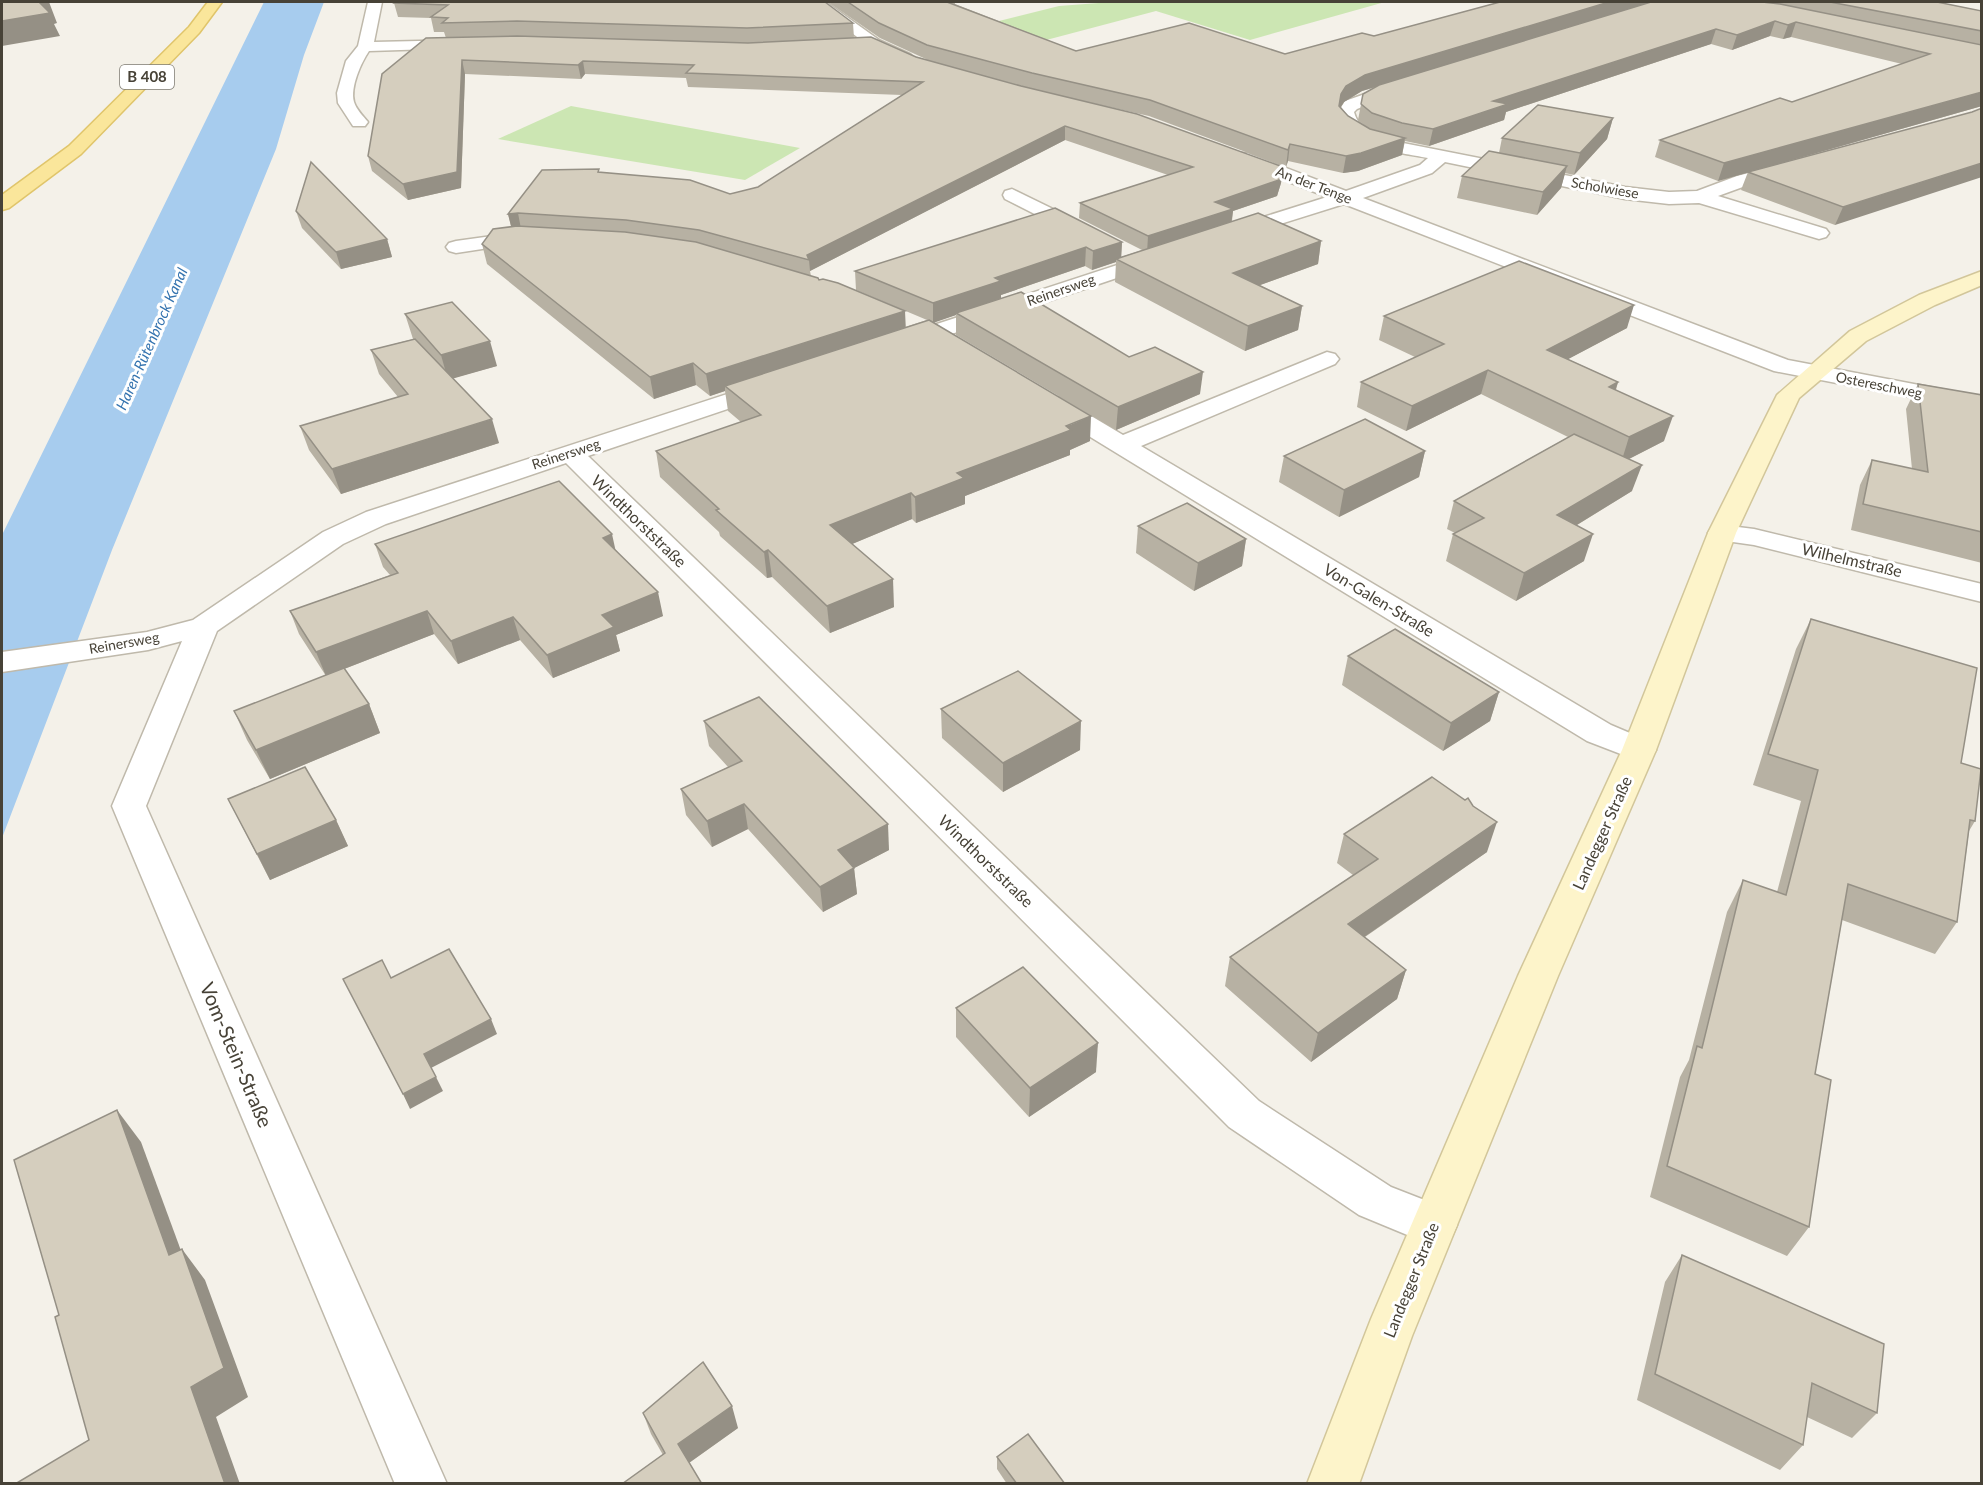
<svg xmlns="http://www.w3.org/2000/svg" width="1983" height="1485" viewBox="0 0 1983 1485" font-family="Lato,sans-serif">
  <rect width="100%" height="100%" fill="#f4f1e9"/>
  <g fill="#cce6b3">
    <polygon points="1112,2 1385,2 1250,40 1156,11 952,65 903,45 1059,6"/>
    <polygon points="571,106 800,148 745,180 498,139"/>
  </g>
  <polygon fill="#a7ccee" points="264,2 324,2 304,55 276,149 112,550 2,838 2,535"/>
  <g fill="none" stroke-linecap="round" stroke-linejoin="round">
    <g stroke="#bfb9ab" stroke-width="3">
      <g id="street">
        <path d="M368,2H382L374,42L464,40L471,44L464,48L369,51C361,63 350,87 354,102C356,109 363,116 368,122L365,126H353L338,103L337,93L346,61L358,46Z"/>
        <polygon points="811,2 826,2 879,40 910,54 913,57 905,62 869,46"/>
        <path d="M1405,80L1413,85L1411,88L1357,109L1354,112C1359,132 1381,136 1398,142L1625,187L1669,192L1697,191L1737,176L1788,163L1794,164L1797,168L1794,172L1751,184L1718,196L1826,229L1829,233L1826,237L1819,239L1699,203L1669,204L1625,199L1445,162L1432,173L1363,198L1788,360L1982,397V411L1774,371L1344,204L1239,237H1225L1222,233L1225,229L1327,197L1235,161L1232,157L1235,153H1247L1346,191L1420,165L1428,158C1398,152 1344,148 1338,112L1345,101Z"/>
        <polygon points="1012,189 1092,228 1095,232 1092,236 1078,236 1005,199 1003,195 1005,191"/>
        <polygon points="527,231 534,233 537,237 534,241 456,253 449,251 446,247 449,243 456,241"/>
        <polygon points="1157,252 1164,254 1167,258 1164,262 910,348 902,350 894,348 891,343 894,338"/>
        <polygon points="1327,352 1335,354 1339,359 1335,364 1141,446 1611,725 1651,742 1656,750 1651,758 1639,761 1587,741 1043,408 1040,403 1043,398 1052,396 1061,398 1123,435"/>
        <polygon points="770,380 778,382 782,387 778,392 588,456 1259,1101 1391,1187 1450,1210 1457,1225 1450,1240 1434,1246 1359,1215 1229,1127 566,463 386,524 343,544 217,631 146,806 447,1484 395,1484 112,806 182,641 148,650 2,672 2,652 147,632 193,620 323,532 366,512"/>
        <polygon points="1722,525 1754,529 1982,584 1982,602 1754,545 1712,539 1708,533 1712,527"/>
      </g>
    </g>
    <g stroke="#d2c69a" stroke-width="3">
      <polygon id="secondary" points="1982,271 1982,285 1935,305 1866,341 1799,398 1736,533 1656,750 1558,976 1412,1336 1359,1484 1307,1484 1371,1319 1518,976 1622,750 1708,533 1777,395 1850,331 1919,295"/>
    </g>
    <g stroke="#e0c56b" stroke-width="3">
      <polygon id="primary" points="208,2 222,2 199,33 81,154 9,208 2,210 2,195 69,146 189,27"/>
    </g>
    <use href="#street" fill="#fff" fill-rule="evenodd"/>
    <use href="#secondary" fill="#fdf4ca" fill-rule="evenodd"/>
    <use href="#primary" fill="#fae69b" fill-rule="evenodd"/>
  </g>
  <g fill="#b7b1a3" fill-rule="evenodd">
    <path d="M828,2H955V4L1076,51L1285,54L1374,36L1500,2H1937L1982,11V106L1718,181L1655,157L1660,140L1792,102L1902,64L1791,37L1783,39L1770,36L1732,50L1711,44L1506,112L1504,120L1429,146L1405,141L1402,155L1358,171L1343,173L1288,161L1286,167L1149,116L1043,92L1283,167L1281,183L1277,196L1233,211L1232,221L1321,241L1318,264L1260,285L1302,306L1298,330L1245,351L1115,282L1116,262L1092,270L1085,266L1001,295V299L1129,357L1200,394L1116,430L956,335V315L934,322L1090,441L1070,450V455L965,496V504L916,523L912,519L852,544L894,607L830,633L772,577L767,578L720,536L719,532L660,477L656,451L741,422L728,411L725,391L710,396L696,385L654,399L487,264L482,244L511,226L508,214L600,172L730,194L758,187L902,95L688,87L686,78L585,74L581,79L465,74L461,188L408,200L372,171L368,156L426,38L749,43L446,38L444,32H434L431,18L398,17L394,3L853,23L854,38L928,60L880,38ZM1376,87L1363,94L1358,120L1366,127L1348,116L1341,107L1344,102L1362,91ZM1065,140L1168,175L1080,203L1079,218L1142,250L1121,257L1122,242L855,271L856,290L927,320L905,327V311L819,280L811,276L810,271Z"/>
    <polygon points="1972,112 1835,225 1741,190 1748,172"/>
    <polygon points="1613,118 1607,139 1574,175 1565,173 1561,188 1537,215 1457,198 1462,176 1499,153 1502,138"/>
    <polygon points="296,211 387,239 392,257 341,269 302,228"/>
    <polygon points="405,314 497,366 453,378 499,443 341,494 309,450 300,426 398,397 379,374 371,350 413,339"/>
    <polygon points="1384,316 1627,328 1568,359 1618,382 1616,390 1664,441 1629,459 1632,491 1577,525 1584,561 1516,601 1446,561 1453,534 1455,533 1447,529 1454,501 1568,437 1481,394 1406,431 1357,407 1361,382 1415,357 1379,340"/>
    <polygon points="1918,384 1982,395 1982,563 1851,530 1860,485 1872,460 1912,469 1906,409"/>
    <polygon points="1425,451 1419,477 1339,517 1279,482 1284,456"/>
    <polygon points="1138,526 1246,539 1242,566 1194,591 1136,553"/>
    <polygon points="375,544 616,550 663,616 616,635 620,651 553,678 520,640 458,664 434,634 344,669 369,704 380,733 270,779 247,740 234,711 326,676 299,634 290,611 390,575 383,567"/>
    <polygon points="1811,619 1961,763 1975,821 1969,831 1957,922 1935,954 1842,920 1815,1074 1809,1227 1787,1256 1650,1197 1680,1077 1689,1060 1727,912 1743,880 1777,892 1801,801 1753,785 1796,649"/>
    <polygon points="1348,656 1499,692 1490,721 1443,751 1342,685"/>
    <polygon points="941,709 1080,750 1003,792 942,738"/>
    <polygon points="704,721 889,850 854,868 857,894 823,912 748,829 712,847 686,815 681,789 728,767 709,746"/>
    <polygon points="228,799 336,820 348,846 270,880"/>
    <polygon points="1344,834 1487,852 1365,937 1406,970 1397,999 1311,1062 1225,986 1230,957 1353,875 1337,863"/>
    <polygon points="956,1008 1096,1072 1029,1117 956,1037"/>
    <polygon points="1682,1255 1877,1413 1852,1438 1807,1417 1803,1445 1780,1470 1637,1400 1665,1282"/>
    <polygon points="643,1413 738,1428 689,1463 663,1455 651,1434"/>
    <polygon points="997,1457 1065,1484 1007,1484 997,1469"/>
  </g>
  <g fill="#959085">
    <polygon points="39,2 49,2 57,23 54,24 60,36 2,46 2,21"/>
    <polygon points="1609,2 1652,2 1362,91 1344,102 1338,111 1341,94 1346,86 1365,75"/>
    <polygon points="1775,21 1770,36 1732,50 1737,35"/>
    <polygon points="1796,22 1791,37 1783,39 1788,25"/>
    <polygon points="1716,29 1711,44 1506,112 1504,120 1429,146 1433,129 1493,101"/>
    <polygon points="462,60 465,74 461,188 408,200 403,184"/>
    <polygon points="583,61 585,74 581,79 578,65"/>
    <polygon points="1982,92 1982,106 1718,181 1724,163"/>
    <polygon points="1613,118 1607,139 1574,175 1580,153"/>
    <polygon points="1065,126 1065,140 810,271 809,260 807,255"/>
    <polygon points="1405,138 1402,155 1358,171 1343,173 1346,156"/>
    <polygon points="1290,144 1288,161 1286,167 1288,150"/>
    <polygon points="1982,163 1982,177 1835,225 1843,207"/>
    <polygon points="1567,166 1561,188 1537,215 1543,192"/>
    <polygon points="1283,167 1281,183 1277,196 1233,211 1231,225 1147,253 1148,236 1215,202"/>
    <polygon points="518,213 521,229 512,230 508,214"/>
    <polygon points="387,239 392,257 341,269 336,252"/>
    <polygon points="1321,241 1318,264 1230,296 1233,273"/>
    <polygon points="1122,242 1121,261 1116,259 1116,262 1092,270 1093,251"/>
    <polygon points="1086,247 1085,266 1001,295 1001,300 956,313 956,315 933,323 933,303 995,278"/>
    <polygon points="1634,305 1627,328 1540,374 1547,350"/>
    <polygon points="1302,306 1298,330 1245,351 1248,326"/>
    <polygon points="905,311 906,332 725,386 725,391 710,396 706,374"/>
    <polygon points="490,341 497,366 448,380 441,355"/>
    <polygon points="693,363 696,385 654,399 650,377"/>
    <polygon points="1488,370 1481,394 1406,431 1412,406"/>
    <polygon points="1203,372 1200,394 1116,430 1118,407"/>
    <polygon points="1618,382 1610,407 1609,387"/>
    <polygon points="1091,416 1090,441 1070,450 1070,455 965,496 965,504 916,523 915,497 957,473"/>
    <polygon points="1673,416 1664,441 1621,463 1629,437"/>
    <polygon points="492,419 499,443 341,494 332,469"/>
    <polygon points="1425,451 1419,477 1339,517 1344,490"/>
    <polygon points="1642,465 1632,491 1549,542 1557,515"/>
    <polygon points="911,493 912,519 833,552 830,525"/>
    <polygon points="612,534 617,557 603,538"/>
    <polygon points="1593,534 1584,561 1516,601 1524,573"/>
    <polygon points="1246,539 1242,566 1194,591 1198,563"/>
    <polygon points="768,550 772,577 767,578 764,552"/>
    <polygon points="893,579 894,607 830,633 827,606"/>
    <polygon points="658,592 663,616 616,635 620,651 553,678 547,655 602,615"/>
    <polygon points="427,611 434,634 326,676 316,652"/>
    <polygon points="513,617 520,640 458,664 451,641"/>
    <polygon points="1499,692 1490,721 1443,751 1451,723"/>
    <polygon points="369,704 380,733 270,779 256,750"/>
    <polygon points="1081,721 1080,750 1003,792 1003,763"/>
    <polygon points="744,804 748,829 712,847 707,821"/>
    <polygon points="336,820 348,846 270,880 257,854"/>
    <polygon points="1497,822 1487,852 1341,953 1348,924"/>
    <polygon points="888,824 889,850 841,875 838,850"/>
    <polygon points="854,868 857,894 823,912 820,887"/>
    <polygon points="1406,970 1397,999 1311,1062 1318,1033"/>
    <polygon points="491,1019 497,1034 431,1068 424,1054"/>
    <polygon points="1098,1043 1096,1072 1029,1117 1030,1088"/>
    <polygon points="436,1077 443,1091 410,1109 403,1094"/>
    <polygon points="117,1110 141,1142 194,1286 169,1255"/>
    <polygon points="182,1249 205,1280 248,1397 216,1417 240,1484 225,1484 191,1387"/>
    <polygon points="732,1406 738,1428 686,1465 678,1444"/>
  </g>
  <g fill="#d5cebe" stroke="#959085" stroke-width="1.5">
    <polygon points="2,2 43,2 39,2 50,13 2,21"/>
    <polygon points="395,2 825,2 853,23 747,28 517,21 442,23 448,18 431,17 448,5 394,3"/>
    <polygon points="848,2 947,2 1076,51 1189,23 1285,54 1362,33 1374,36 1500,2 1609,2 1365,75 1346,86 1341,94 1339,106 1348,116 1370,129 1405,138 1361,153 1346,156 1290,144 1288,150 1150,100 1032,73 927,45 879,23"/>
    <polygon points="1651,2 1762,2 1780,4 1982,45 1982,92 1724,163 1660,140 1780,98 1792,102 1930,54 1796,22 1788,25 1775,21 1737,35 1716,29 1493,101 1508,104 1433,129 1402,123 1372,113 1361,104 1363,94 1379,85"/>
    <polygon points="1830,2 1937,2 1982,11 1982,31"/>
    <polygon points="517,36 748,43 871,37 916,57 1021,86 1137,114 1283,167 1279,180 1215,202 1233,209 1148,236 1080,203 1193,167 1065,126 807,255 809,260 699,230 626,220 518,213 508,214 542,170 599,169 598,172 690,180 730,194 758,187 923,82 686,73 694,65 583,61 578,65 462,60 457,172 403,184 368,156 382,74 426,38"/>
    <polygon points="1538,105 1613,118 1580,153 1502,138"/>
    <polygon points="1982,108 1982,163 1843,207 1748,172 1972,112"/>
    <polygon points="1489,151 1567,166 1543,192 1462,176"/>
    <polygon points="311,162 387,239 336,252 313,229 296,211"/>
    <polygon points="1055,208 1122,242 1093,251 1086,247 995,278 1001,281 933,303 855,271"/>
    <polygon points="1258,213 1321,241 1233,273 1302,306 1248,326 1116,259"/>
    <polygon points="517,226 625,232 696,242 818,278 819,280 823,279 838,283 905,311 706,374 693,363 650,377 482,244 493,229"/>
    <polygon points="1519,261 1634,305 1547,350 1618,382 1609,387 1673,416 1629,437 1488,370 1412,406 1361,382 1444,344 1384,316"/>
    <polygon points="1021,292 1129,357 1155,347 1203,372 1118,407 956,313"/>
    <polygon points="452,302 490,341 441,355 405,314"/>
    <polygon points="929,320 1091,416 1066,426 1071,430 957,473 964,478 915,497 911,493 830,525 893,579 827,606 768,550 764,552 716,510 719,509 656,451 761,415 725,386"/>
    <polygon points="415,339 492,419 332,469 300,426 408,394 371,350"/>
    <polygon points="1918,384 1982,395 1982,532 1863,504 1872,460 1928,472"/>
    <polygon points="1365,419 1425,451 1344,490 1284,456"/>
    <polygon points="1574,434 1642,465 1557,515 1593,534 1524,573 1453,534 1484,518 1454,501"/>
    <polygon points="559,481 612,534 603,538 658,592 602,615 614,627 547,655 513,617 451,641 427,611 316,652 290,611 398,573 375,544"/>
    <polygon points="1187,503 1246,539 1198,563 1138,526"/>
    <polygon points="1811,619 1977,668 1961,763 1981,769 1975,821 1970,820 1957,922 1848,884 1815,1074 1831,1080 1809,1227 1667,1166 1697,1046 1702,1048 1743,880 1786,895 1818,770 1768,754"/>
    <polygon points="1395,629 1499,692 1451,723 1348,656"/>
    <polygon points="344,668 369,704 256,750 234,711"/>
    <polygon points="1018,671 1081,721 1003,763 941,709"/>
    <polygon points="759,697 888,824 838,850 854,868 820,887 744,804 707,821 681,789 742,761 704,721"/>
    <polygon points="305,767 336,820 257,854 228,799"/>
    <polygon points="1432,777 1465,800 1468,798 1473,806 1497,822 1348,924 1406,970 1318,1033 1230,957 1378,859 1344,834"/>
    <polygon points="449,949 491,1019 424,1054 436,1077 403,1094 343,979 382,960 391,978"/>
    <polygon points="1023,967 1098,1043 1030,1088 956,1008"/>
    <polygon points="117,1110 169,1255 182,1249 224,1368 191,1387 225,1484 15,1484 89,1440 55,1317 59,1315 14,1160"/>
    <polygon points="1682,1255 1884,1344 1877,1413 1812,1383 1803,1445 1655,1374"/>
    <polygon points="703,1362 732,1406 678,1444 702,1484 622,1484 665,1453 643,1413"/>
    <polygon points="1028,1434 1065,1484 1017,1484 997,1457"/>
  </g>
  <g text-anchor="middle" stroke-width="6" stroke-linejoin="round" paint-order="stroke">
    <g font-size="14" fill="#474237" stroke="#fff">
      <text transform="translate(1314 185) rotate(21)" y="5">An der Tenge</text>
      <text transform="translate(1605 188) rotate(10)" y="5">Scholwiese</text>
      <text transform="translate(1061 290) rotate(-19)" y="5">Reinersweg</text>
      <text transform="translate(1879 385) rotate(11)" y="5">Ostereschweg</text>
      <text transform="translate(566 454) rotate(-18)" y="5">Reinersweg</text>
      <text transform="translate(124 643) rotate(-10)" y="5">Reinersweg</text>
    </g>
    <rect fill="#fff" stroke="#7e7b73" stroke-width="1.5" x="120" y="65" width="54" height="24" rx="4.5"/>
    <g font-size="15" font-weight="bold" fill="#474237">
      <text x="147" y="82">B 408</text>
    </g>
    <g font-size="15" font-style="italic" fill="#3473af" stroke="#fff">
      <text transform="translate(152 339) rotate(-66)" y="5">Haren-Rütenbrock Kanal</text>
    </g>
    <g font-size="16" fill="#474237" stroke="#fff">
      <text transform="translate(639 521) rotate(44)" y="6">Windthorststraße</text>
      <text transform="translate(1852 560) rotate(13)" y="6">Wilhelmstraße</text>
      <text transform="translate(1379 600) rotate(31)" y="6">Von-Galen-Straße</text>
      <text transform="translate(1602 833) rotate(-66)" y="6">Landegger Straße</text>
      <text transform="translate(986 861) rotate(44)" y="6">Windthorststraße</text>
      <text transform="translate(1411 1280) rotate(-68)" y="6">Landegger Straße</text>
    </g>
    <g font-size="20" fill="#474237" stroke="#fff">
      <text transform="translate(236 1055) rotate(67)" y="7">Vom-Stein-Straße</text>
    </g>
  </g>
  <rect width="1983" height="1485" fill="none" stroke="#474237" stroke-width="6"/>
</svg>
